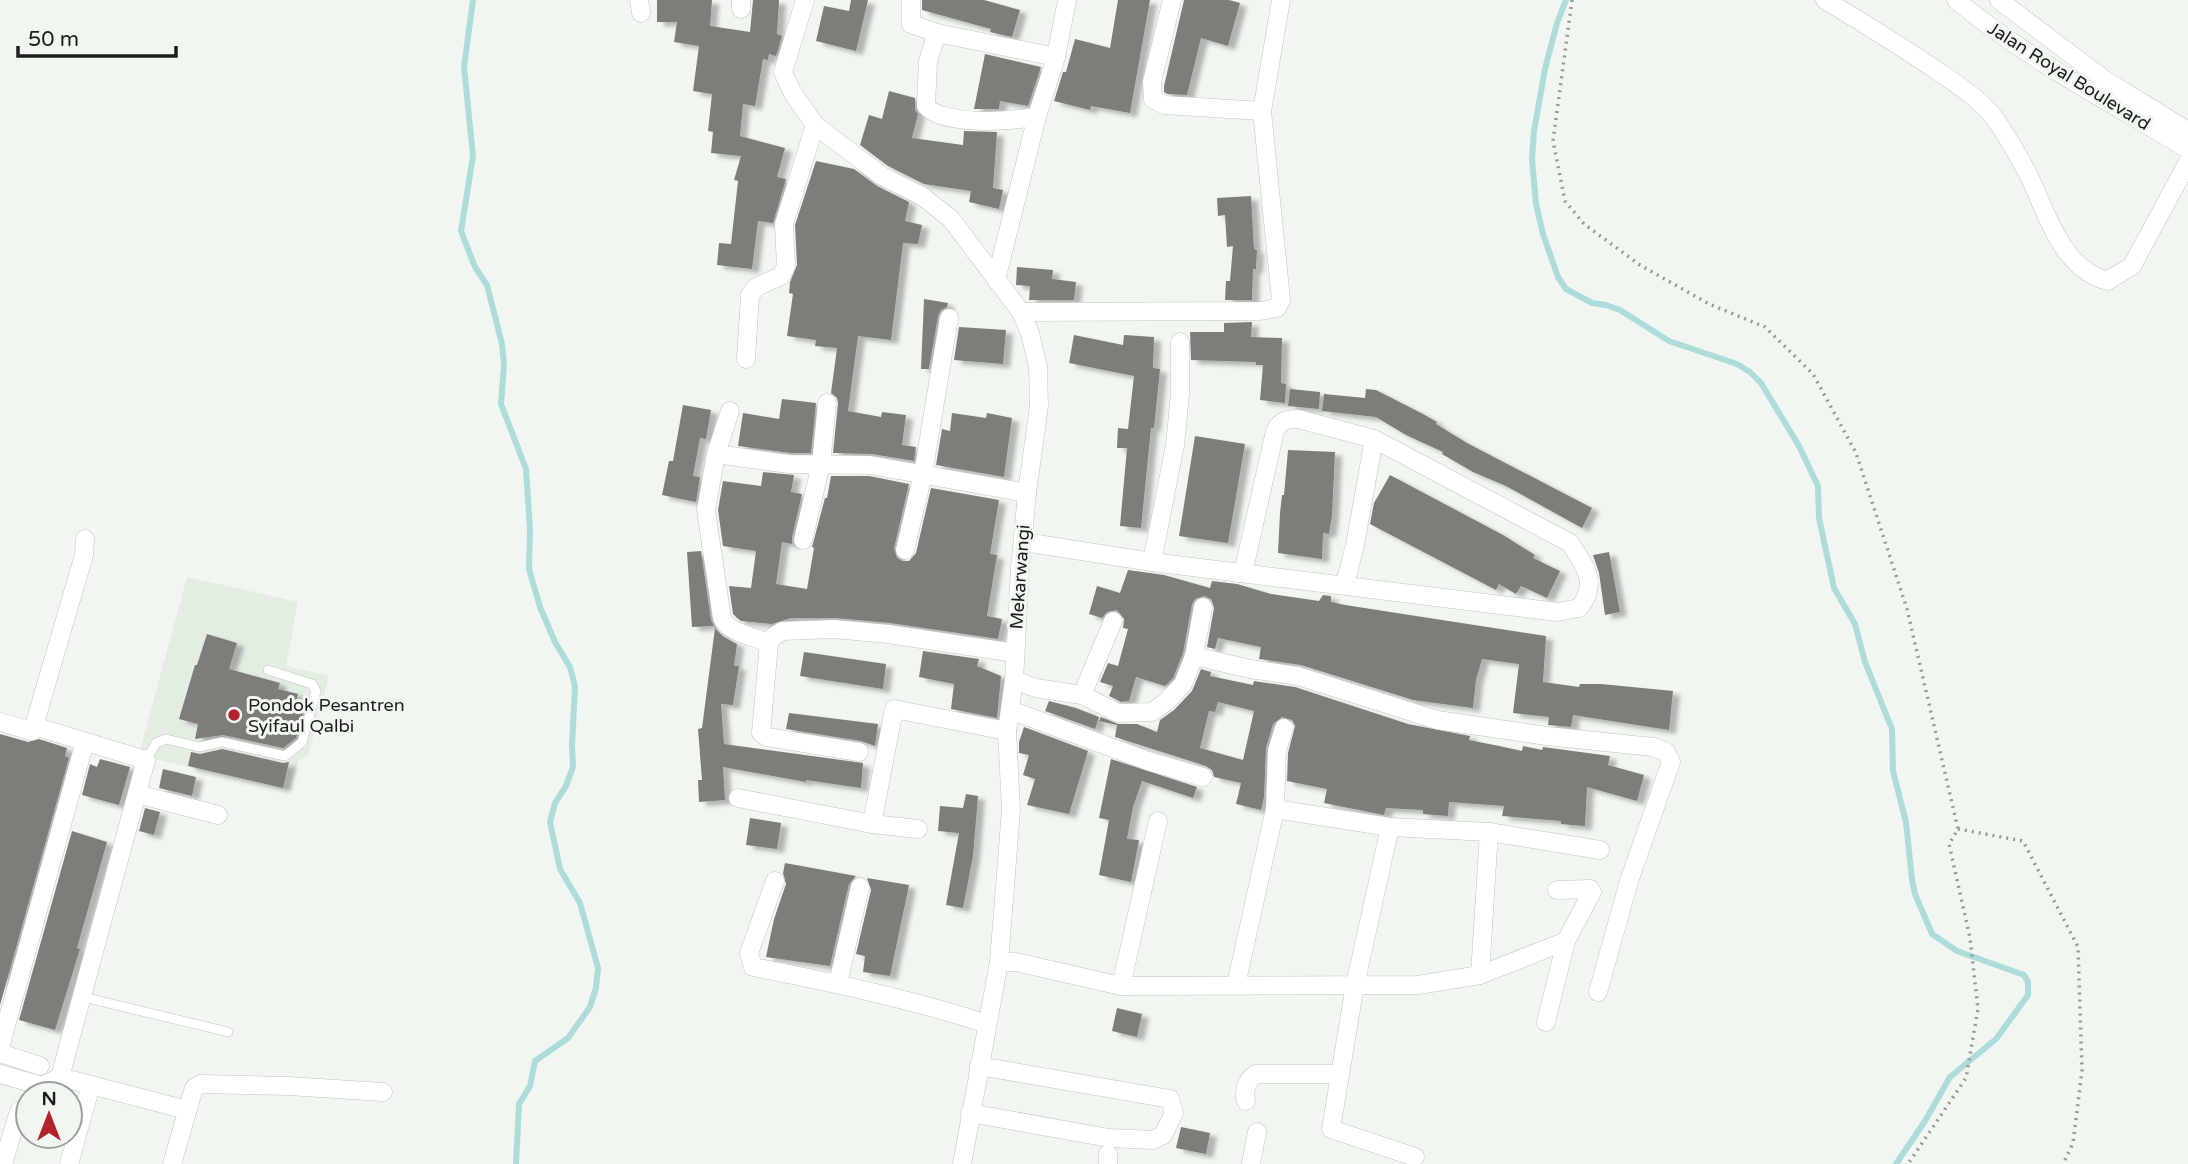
<svg xmlns="http://www.w3.org/2000/svg" width="2188" height="1164" viewBox="0 0 2188 1164" font-family="'Varela Round',sans-serif">
  <defs>
    <filter id="shadow"><feDropShadow dx="7" dy="4" stdDeviation="2" flood-color="#0004"/></filter>
  </defs>
  <rect width="100%" height="100%" fill="#f1f6f1"/>
  <polygon fill="#e3ede2" points="187,577 298,602 286,666 329,676 308,756 299,760 291,790 167,762 139,754"/>
  <g fill="none" stroke-linecap="round" stroke-linejoin="round">
    <g stroke="#aedcda" stroke-width="6">
      <polyline points="473,0 464,67 473,156 461,231 475,267 487,285 502,344 504,365 501,404 526,469 530,529 529,569 540,607 555,642 570,667 575,686 572,746 573,767 566,786 555,803 550,822 560,869 580,903 598,968 596,988 590,1007 568,1038 535,1061 530,1086 519,1104 516,1164"/>
      <polyline points="1566,0 1557,23 1545,69 1534,131 1532,159 1536,204 1543,234 1558,277 1566,289 1592,303 1606,305 1620,310 1669,341 1737,364 1750,372 1761,383 1799,446 1818,486 1819,518 1834,588 1855,624 1865,662 1892,729 1893,771 1906,822 1912,880 1915,894 1932,934 1957,951 2024,975 2028,982 2028,995 2023,1002 1996,1039 1950,1077 1925,1121 1896,1164"/>
    </g>
  </g>
  <g fill="#7d7e79" fill-rule="evenodd" filter="url(#shadow)">
    <polygon points="657,0 712,0 710,26 750,32 753,0 779,0 777,34 782,36 776,56 769,54 768,60 763,59 755,106 743,104 740,136 785,148 777,177 786,179 773,223 758,221 752,269 717,265 719,243 731,244 738,181 734,180 741,156 711,153 713,132 708,131 712,94 693,91 699,46 674,42 677,22 657,22"/>
    <polygon points="851,0 868,0 856,51 816,41 824,6 849,11"/>
    <polygon points="922,0 984,0 1020,10 1012,37 990,32 991,29 922,10"/>
    <polygon points="1118,0 1150,0 1130,113 1091,106 1090,110 1054,101 1063,72 1066,72 1075,39 1110,48"/>
    <polygon points="1184,0 1229,0 1240,3 1228,46 1201,38 1187,95 1167,94 1164,92 1164,86"/>
    <polygon points="985,54 1041,67 1028,106 1000,101 999,109 974,109"/>
    <polygon points="889,91 915,98 915,110 918,114 912,138 963,145 964,131 997,132 993,188 1003,190 999,209 969,202 971,191 924,184 888,166 860,145 869,115 882,119"/>
    <polygon points="816,161 854,169 877,186 909,202 905,221 922,225 918,244 903,243 891,340 858,336 848,411 881,417 882,412 906,415 902,445 916,447 914,461 872,454 833,453 838,403 837,398 831,393 837,348 815,346 816,340 787,336 793,294 789,293 790,282 797,265 795,225"/>
    <polygon points="1251,196 1254,249 1257,250 1256,269 1253,269 1252,300 1225,300 1226,281 1230,281 1233,246 1227,247 1225,215 1218,216 1217,198"/>
    <polygon points="1017,267 1053,270 1052,279 1076,282 1074,300 1029,300 1030,286 1016,285"/>
    <polygon points="924,299 948,303 947,307 941,310 938,316 929,369 921,369"/>
    <polygon points="1252,322 1251,337 1282,338 1281,383 1286,384 1285,403 1260,400 1263,365 1256,365 1256,362 1191,360 1190,332 1224,332 1224,323"/>
    <polygon points="959,327 1006,330 1003,364 954,360"/>
    <polygon points="1074,335 1123,345 1124,335 1154,337 1153,368 1160,369 1154,428 1151,428 1141,528 1120,526 1127,448 1117,448 1118,428 1128,429 1134,376 1069,363"/>
    <polygon points="1290,389 1320,392 1319,409 1288,406"/>
    <polygon points="1366,389 1376,390 1423,414 1437,422 1436,424 1467,443 1592,508 1582,528 1506,486 1473,472 1442,454 1443,452 1406,435 1376,417 1322,411 1324,394 1365,398"/>
    <polygon points="782,399 816,403 811,453 790,453 738,446 743,413 779,419"/>
    <polygon points="683,405 711,410 706,439 700,438 693,476 700,477 696,502 662,495 669,461 673,461"/>
    <polygon points="952,413 986,418 987,413 1012,418 1004,477 936,465 942,429 950,431"/>
    <polygon points="1195,436 1245,444 1228,543 1179,536"/>
    <polygon points="1288,450 1335,452 1332,516 1329,534 1323,533 1322,559 1278,553 1280,513 1282,495 1284,495"/>
    <polygon points="763,472 794,475 791,492 802,494 792,537 792,544 782,542 776,584 807,589 814,548 812,547 825,498 827,498 831,476 869,476 909,484 894,548 897,558 903,561 909,561 916,553 931,488 999,500 990,554 997,555 987,616 1002,619 998,639 890,623 835,618 791,618 772,624 741,621 737,618 733,614 729,586 751,588 756,551 723,546 718,510 723,481 761,486"/>
    <polygon points="1390,475 1503,535 1535,555 1533,558 1560,571 1547,598 1521,586 1516,594 1499,584 1496,590 1370,524 1374,503"/>
    <polygon points="701,551 711,620 714,626 692,627 687,552"/>
    <polygon points="1609,552 1620,612 1605,615 1599,573 1593,555"/>
    <polygon points="1128,570 1164,575 1210,588 1212,581 1237,584 1271,594 1319,601 1323,595 1331,596 1331,602 1345,605 1546,636 1543,682 1579,687 1580,684 1601,684 1673,691 1669,730 1573,715 1571,727 1548,725 1549,717 1513,713 1519,664 1482,659 1476,680 1473,708 1413,700 1301,665 1259,659 1261,647 1218,638 1215,649 1207,647 1214,608 1211,599 1204,596 1195,599 1192,604 1183,653 1173,678 1165,686 1136,677 1129,701 1121,702 1109,696 1113,686 1100,682 1108,663 1118,666 1128,629 1123,628 1124,619 1117,610 1107,612 1102,618 1089,614 1097,586 1120,593"/>
    <polygon points="715,628 724,637 737,644 734,666 739,666 733,705 721,704 724,744 863,763 861,788 806,780 806,782 723,767 725,800 699,802 698,780 702,780 698,729 702,728"/>
    <polygon points="207,634 237,643 229,669 280,683 278,689 298,694 296,701 305,704 296,738 283,748 223,735 195,739 198,724 179,719 195,665 197,665"/>
    <polygon points="923,651 979,659 977,666 1001,676 997,718 951,709 954,684 919,677"/>
    <polygon points="804,652 886,664 883,689 800,676"/>
    <path d="M1201,669L1211,672L1210,676L1253,685L1254,681L1295,687L1408,724L1470,736L1469,740L1499,746L1522,751L1523,746L1542,750L1543,747L1610,756L1608,765L1644,775L1637,801L1587,787L1585,826L1561,824V821L1502,816L1504,806L1449,802L1448,816L1423,814V810L1386,808L1384,815L1324,803L1327,789L1287,781L1288,753L1295,726L1292,720L1282,717L1273,724L1266,748L1264,797L1261,810L1236,804L1241,783L1214,777L1212,770L1206,766L1115,737L1117,725L1099,721L1101,717L1118,724H1137L1157,732L1160,720L1174,710L1192,691ZM1218,702L1254,711L1243,760L1200,748L1209,711L1215,712Z"/>
    <polygon points="1049,701 1076,708 1099,717 1095,729 1045,711"/>
    <polygon points="789,713 878,724 875,746 861,741 786,729"/>
    <polygon points="1024,727 1088,751 1069,814 1027,805 1035,779 1023,775 1029,755 1019,753 1019,742"/>
    <polygon points="0,734 28,742 39,739 67,748 65,756 69,758 0,1005"/>
    <polygon points="222,749 283,763 289,762 283,788 188,766 191,752 200,754"/>
    <polygon points="100,759 130,767 119,805 82,795 90,764 97,767"/>
    <polygon points="1111,759 1197,787 1193,798 1142,781 1133,807 1127,839 1139,840 1131,882 1099,875 1109,820 1099,818"/>
    <polygon points="163,769 196,777 192,796 159,788"/>
    <polygon points="966,794 978,796 973,856 963,908 946,905 959,833 938,831 940,806 963,808"/>
    <polygon points="145,808 160,812 154,835 139,831"/>
    <polygon points="750,818 781,823 777,849 746,845"/>
    <polygon points="72,831 107,842 77,948 80,949 55,1030 19,1020"/>
    <polygon points="785,863 856,876 849,884 830,966 766,957 774,919 786,884 783,873"/>
    <polygon points="867,878 909,885 890,976 863,972 865,956 856,954 871,890"/>
    <polygon points="1117,1008 1142,1014 1137,1037 1112,1031"/>
    <polygon points="1181,1127 1210,1133 1206,1154 1176,1148"/>
  </g>
  <g fill="none" stroke-linecap="round" stroke-linejoin="round">
    <g stroke="#c1c5c1" stroke-width="10">
      <g id="lane">
        <polyline points="146,760 156,743 166,739 199,747 222,742 285,756 302,742 316,691 312,684 268,670"/>
        <polyline points="83,997 228,1032"/>
      </g>
    </g>
    <g stroke="#c1c5c1" stroke-width="19">
      <g id="street">
        <polyline points="639,0 641,13"/>
        <polyline points="741,0 741,9"/>
        <polyline points="805,0 783,72 792,92 815,125 882,176 922,196 951,219 1021,312 1030,333 1038,367 1039,406 1027,493 1020,569 1014,680 1007,731 1011,810 999,962 962,1164"/>
        <polyline points="911,0 911,24 937,33 1056,57"/>
        <polyline points="1172,0 1152,82 1153,99 1164,105 1262,111"/>
        <path d="M1825,0C1865,24 1904,48 1942,74C1962,88 1984,102 1998,123C2009,140 2021,160 2030,178C2048,216 2061,267 2107,281L2132,266L2188,162"/>
        <path d="M1956,0C2026,58 2108,101 2186,148"/>
        <polyline points="1999,0 2105,80 2188,131"/>
        <path d="M937,33L928,61L926,106C942,126 1013,122 1037,116"/>
        <polyline points="996,280 1037,116 1056,57 1067,0"/>
        <polyline points="1021,312 1260,311 1277,308 1281,300 1262,111 1281,0"/>
        <polyline points="746,359 750,295 756,287 781,276 786,266 784,224 815,125"/>
        <polyline points="716,454 730,411"/>
        <polyline points="803,540 821,464 827,403"/>
        <path d="M1024,542L1152,562L1557,612L1579,608C1599,584 1585,566 1570,543L1374,439L1298,419C1287,419 1281,420 1275,431L1243,573"/>
        <polyline points="905,550 923,474 949,318"/>
        <polyline points="1152,562 1175,445 1180,394 1180,342"/>
        <polyline points="1345,584 1355,545 1374,439"/>
        <path d="M769,643C755,637 728,633 722,618L706,510L716,454L789,464L870,465L1027,493"/>
        <polyline points="1194,656 1203,607"/>
        <polyline points="1014,680 1036,688 1082,695 1118,713 1152,712 1166,702 1183,684 1194,656 1250,669 1298,676 1437,720 1547,736 1653,747 1666,752 1671,762 1629,881 1598,992"/>
        <polyline points="1082,695 1113,621"/>
        <polyline points="1010,710 1148,761 1203,777"/>
        <polyline points="0,722 31,731 34,726 84,555 85,539"/>
        <polyline points="34,726 146,760 60,1077"/>
        <polyline points="859,752 767,737 761,733 769,643 773,637 782,631 834,629 888,634 1015,653"/>
        <polyline points="137,794 218,815"/>
        <polyline points="738,798 872,824 894,709 1007,731"/>
        <polyline points="1275,809 1390,827 1489,832 1480,975"/>
        <polyline points="872,824 918,829"/>
        <polyline points="1390,827 1355,985 1331,1129 1415,1157"/>
        <polyline points="1489,832 1600,850"/>
        <path d="M775,881L749,953L753,967C832,982 911,999 987,1024"/>
        <polyline points="999,962 1016,962 1121,986 1418,985 1480,975 1566,941 1592,892 1590,889 1557,890"/>
        <polyline points="838,983 860,887"/>
        <polyline points="1236,985 1275,809 1277,751 1284,728"/>
        <polyline points="1121,986 1158,821"/>
        <polyline points="1546,1022 1566,941"/>
        <polyline points="0,1047 82,752"/>
        <polyline points="0,1053 40,1066"/>
        <polyline points="0,1074 42,1086 60,1077 187,1110"/>
        <path d="M1246,1101C1243,1091 1247,1079 1256,1074H1339"/>
        <polyline points="970,1113 1109,1138 1153,1140 1163,1135 1174,1113 1170,1099 979,1066"/>
        <polyline points="3,1164 19,1111"/>
        <polyline points="69,1164 91,1085"/>
        <polyline points="172,1164 194,1088 201,1084 288,1086 383,1092"/>
        <polyline points="1108,1164 1108,1154"/>
        <polyline points="1251,1164 1257,1132"/>
      </g>
    </g>
    <g stroke="#969996" stroke-width="3.5" stroke-dasharray="2 5" stroke-linecap="butt">
      <polyline points="1572,0 1553,141 1565,201 1584,224 1640,265 1709,304 1765,327 1813,374 1856,453 1907,609 1958,829 1949,844 1970,938 1978,1009 1966,1078 1908,1164"/>
      <polyline points="1958,829 2023,841 2078,947 2082,1071 2073,1143 2063,1164"/>
    </g>
    <use href="#lane" stroke="#fff" stroke-width="9"/>
    <use href="#street" stroke="#fff" stroke-width="18"/>
  </g>
  <circle fill="#b3222a" stroke="#f1f6f1" stroke-width="2.5" cx="234" cy="715" r="7"/>
  <g text-anchor="middle" stroke-width="6" stroke-linejoin="round" paint-order="stroke">
    <g font-size="18" fill="#1d1e1d" stroke="#f1f6f1">
      <text transform="translate(2069 76) rotate(32)" y="6">Jalan Royal Boulevard</text>
      <text transform="translate(1020 577) rotate(-86)" y="6">Mekarwangi</text>
    </g>
    <g font-size="18" fill="#1d1e1d" stroke="#f1f6f1" text-anchor="start">
      <text x="248" y="711">Pondok Pesantren<tspan x="248" dy="21">Syifaul Qalbi</tspan></text>
    </g>
  </g>
  <g transform="translate(49 1115)"><circle r="33" fill="#f1f6f1" stroke="#9ca09c" stroke-width="2"/>
  <path d="M0-5L12 26L0 18L-12 26Z" fill="#b3222a"/>
  <text y="-10" font-size="19" font-weight="bold" text-anchor="middle" fill="#1d1e1d">N</text>
  </g>
  <path d="M18 46v10h158v-10" fill="none" stroke="#1d1e1d" stroke-width="3.5"/>
  <text x="28" y="46" font-size="21" fill="#1d1e1d" stroke="#f1f6f1" stroke-width="5" paint-order="stroke">50 m</text>
</svg>
